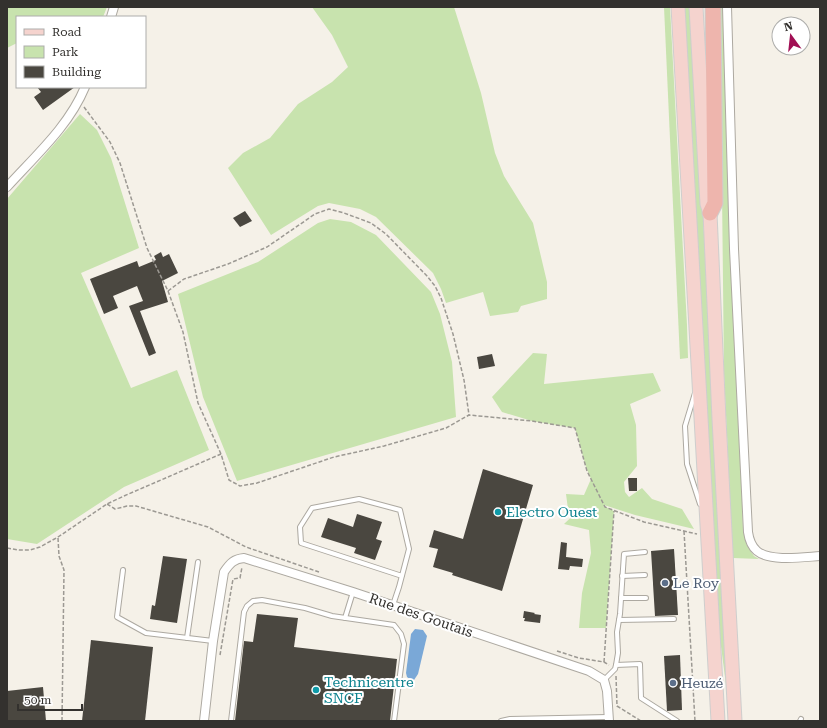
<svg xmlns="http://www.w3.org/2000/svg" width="827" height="728" viewBox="0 0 827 728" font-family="'Roboto Serif',serif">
  <rect width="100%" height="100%" fill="#f5f1e8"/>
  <g fill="#c8e3ae">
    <polygon points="7,7 107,7 103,17 17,17 17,43 7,48"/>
    <polygon points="312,7 454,7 481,93 495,153 504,176 533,223 547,282 547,299 521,306 518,312 490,316 483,292 446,303 441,289 433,273 376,217 360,209 329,203 318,206 271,235 228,168 243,153 270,138 298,104 332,82 348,67 332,35"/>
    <polygon points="664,7 670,7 687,325 688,358 680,359"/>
    <polygon points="684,7 692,7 729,708 719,631"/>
    <polygon points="720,7 725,7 736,374 741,469 743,530 747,546 754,556 759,559 733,558 724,374"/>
    <polygon points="80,114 97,130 111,158 139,248 81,273 131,388 177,370 209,450 124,487 37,544 7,539 7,199"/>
    <polygon points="330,219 351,222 376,235 431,292 440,314 452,362 456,417 237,481 203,397 178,294 258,262 318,223"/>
    <polygon points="533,353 547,354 544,384 653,373 661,391 630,404 636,425 637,466 624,482 625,492 629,497 642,488 652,499 682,509 694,529 635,515 604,505 606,507 614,511 606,628 579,628 582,593 591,553 589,530 564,524 581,508 568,509 566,494 584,495 591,479 586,467 575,428 532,421 502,412 492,397"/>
  </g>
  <polygon fill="#7aa8d7" points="415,629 423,630 427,636 418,674 414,680 411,680 407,677 406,673 411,634"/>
  <g fill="#4a4740">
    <polygon points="37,87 75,87 43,110 34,97 41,92"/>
    <polygon points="245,211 252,221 240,227 233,218"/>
    <polygon points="161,252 163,257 169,254 178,273 162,281 168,302 140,311 156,353 149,356 129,306 143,301 137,286 113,296 118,308 104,314 90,279 137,261 139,267 156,260 154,256"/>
    <polygon points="492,354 495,366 479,369 477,357"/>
    <polygon points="483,469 533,485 502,591 452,575 453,573 433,567 438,549 429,547 434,530 463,539"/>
    <polygon points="628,478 637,478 637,491 629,491"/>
    <polygon points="357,514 382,522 376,539 382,541 375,560 354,553 356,548 321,537 328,518 353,527"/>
    <polygon points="561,542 567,543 566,557 583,559 582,567 570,566 569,570 558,569"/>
    <polygon points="674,549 678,615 655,616 651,551"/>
    <polygon points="163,556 187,559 177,623 150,619 152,605 155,606"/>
    <polygon points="524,611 535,613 534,614 541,615 540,623 524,621 525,618 523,618"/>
    <polygon points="257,614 298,618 294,647 397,659 390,721 235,721 244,641 253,642"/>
    <polygon points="91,640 153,647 145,721 82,721"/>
    <polygon points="680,655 682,710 667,711 664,656"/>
    <polygon points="43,687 46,721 7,721 7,691"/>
  </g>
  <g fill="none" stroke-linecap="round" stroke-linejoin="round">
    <g stroke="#ada9a1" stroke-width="6">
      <g id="lane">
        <polyline points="695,393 685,426 687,464 700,504"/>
        <polyline points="123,570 117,617 146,633 213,641"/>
        <polyline points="622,576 645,575"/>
        <polyline points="621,598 646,598"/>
        <polyline points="393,605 399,587 409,549 400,510 359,499 312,508 300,527 301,543 402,576"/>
        <polyline points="345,618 353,592"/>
        <polyline points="619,620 674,619"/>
        <polyline points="187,638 198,562"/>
        <polyline points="616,665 618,653 617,632 620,614 624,554 645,552"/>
        <polyline points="604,680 615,669 616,665 640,664 641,698 677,721"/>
        <polyline points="231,721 244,612 247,606 253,601 262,600 305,608 332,616 394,625 401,634 404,644 394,721"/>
        <polyline points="501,721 510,719 608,717"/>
        <polyline points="800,721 801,719"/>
      </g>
    </g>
    <g stroke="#ada9a1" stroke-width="10">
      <g id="street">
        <path d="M727,7L734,249L748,532C749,539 751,546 757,551C770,562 804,557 820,556"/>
        <polyline points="111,17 114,7"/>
        <path d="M7,187C35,156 69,126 85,87"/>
        <path d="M204,721L213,641L224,572C230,563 234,559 244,558L353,592L589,671L604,680L607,691L609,721"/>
      </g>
    </g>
    <g stroke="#cececd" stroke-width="15">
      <g id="primary">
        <polyline points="678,7 718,721"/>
        <polyline points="696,7 707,204 710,213 719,419 735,721"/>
      </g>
    </g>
    <g stroke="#cececd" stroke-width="17">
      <polyline id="highway" points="710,213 715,203 713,7"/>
    </g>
    <g stroke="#9c9993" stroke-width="1.5" stroke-dasharray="4 2" stroke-linecap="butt">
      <polyline points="84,107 110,142 120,163 147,248 168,291 183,332 198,403 221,454 229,480 240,486 257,483 334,457 384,446 446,428 469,415 532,421 575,428 587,471 605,507 644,522 697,534"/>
      <polyline points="168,291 184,279 228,264 267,247 315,214 329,209 344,213 371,223 386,234 427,276 435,286 441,298 453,334 464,380 469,415"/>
      <polyline points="107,504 115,509 127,506 136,506 208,527 246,547 319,572"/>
      <polyline points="684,531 695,721"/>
      <polyline points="58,538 59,556 64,570 62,721"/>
      <polyline points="7,548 19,550 30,550 40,547 58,537 107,504 124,496 221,454"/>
      <polyline points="557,651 579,658 604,662 609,665"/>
      <polyline points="220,655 233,579 240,578 242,567"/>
      <polyline points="604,662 614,511"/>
      <polyline points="616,676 617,706 641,721"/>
    </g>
    <use href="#lane" stroke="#fff" stroke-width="4"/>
    <use href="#street" stroke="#fff" stroke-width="8"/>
    <use href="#primary" stroke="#f5d3ce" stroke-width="13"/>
    <use href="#highway" stroke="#eeb5ad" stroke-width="15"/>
  </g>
  <g fill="#0f9aa8" stroke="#fff" stroke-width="1.5">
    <circle cx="498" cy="512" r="4"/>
    <circle cx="316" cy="690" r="4"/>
  </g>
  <g fill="#5c6f8a" stroke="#fff" stroke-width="1.5">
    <circle cx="665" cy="583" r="4"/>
    <circle cx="673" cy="683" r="4"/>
  </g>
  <g text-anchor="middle" stroke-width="4" stroke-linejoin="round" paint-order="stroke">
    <g font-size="14" fill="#0d838f" stroke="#fff" text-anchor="start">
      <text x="506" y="517">Electro Ouest</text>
      <text x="324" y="687">Technicentre<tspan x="324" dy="16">SNCF</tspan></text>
    </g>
    <g font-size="14" fill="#4e5e75" stroke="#fff" text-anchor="start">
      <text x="673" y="588">Le Roy</text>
      <text x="681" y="688">Heuzé</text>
    </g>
    <g font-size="14" fill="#33312e" stroke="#fff">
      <text transform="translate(421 615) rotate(19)" y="5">Rue des Goutais</text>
    </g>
  </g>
  <rect width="827" height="728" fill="none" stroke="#33312e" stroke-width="16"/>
  <rect x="16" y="16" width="130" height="72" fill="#ffffff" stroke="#adadab"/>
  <rect x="24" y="29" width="20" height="6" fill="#f5d3ce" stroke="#adadab"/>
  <text x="52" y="36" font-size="12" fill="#33312e">Road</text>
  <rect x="24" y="46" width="20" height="12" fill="#c8e3ae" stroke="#adadab"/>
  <text x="52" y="56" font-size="12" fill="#33312e">Park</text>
  <rect x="24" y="66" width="20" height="12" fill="#4a4740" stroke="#adadab"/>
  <text x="52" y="76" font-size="12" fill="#33312e">Building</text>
  <g transform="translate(791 36) rotate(345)"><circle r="19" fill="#ffffff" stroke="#adadab"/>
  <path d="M0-3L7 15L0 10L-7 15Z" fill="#a10f54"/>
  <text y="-6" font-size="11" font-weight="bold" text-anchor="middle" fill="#33312e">N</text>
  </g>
  <path d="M18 704v6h64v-6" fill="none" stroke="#33312e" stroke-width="2"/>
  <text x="24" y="704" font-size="12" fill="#33312e" stroke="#ffffff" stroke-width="3" paint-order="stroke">50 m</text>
</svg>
